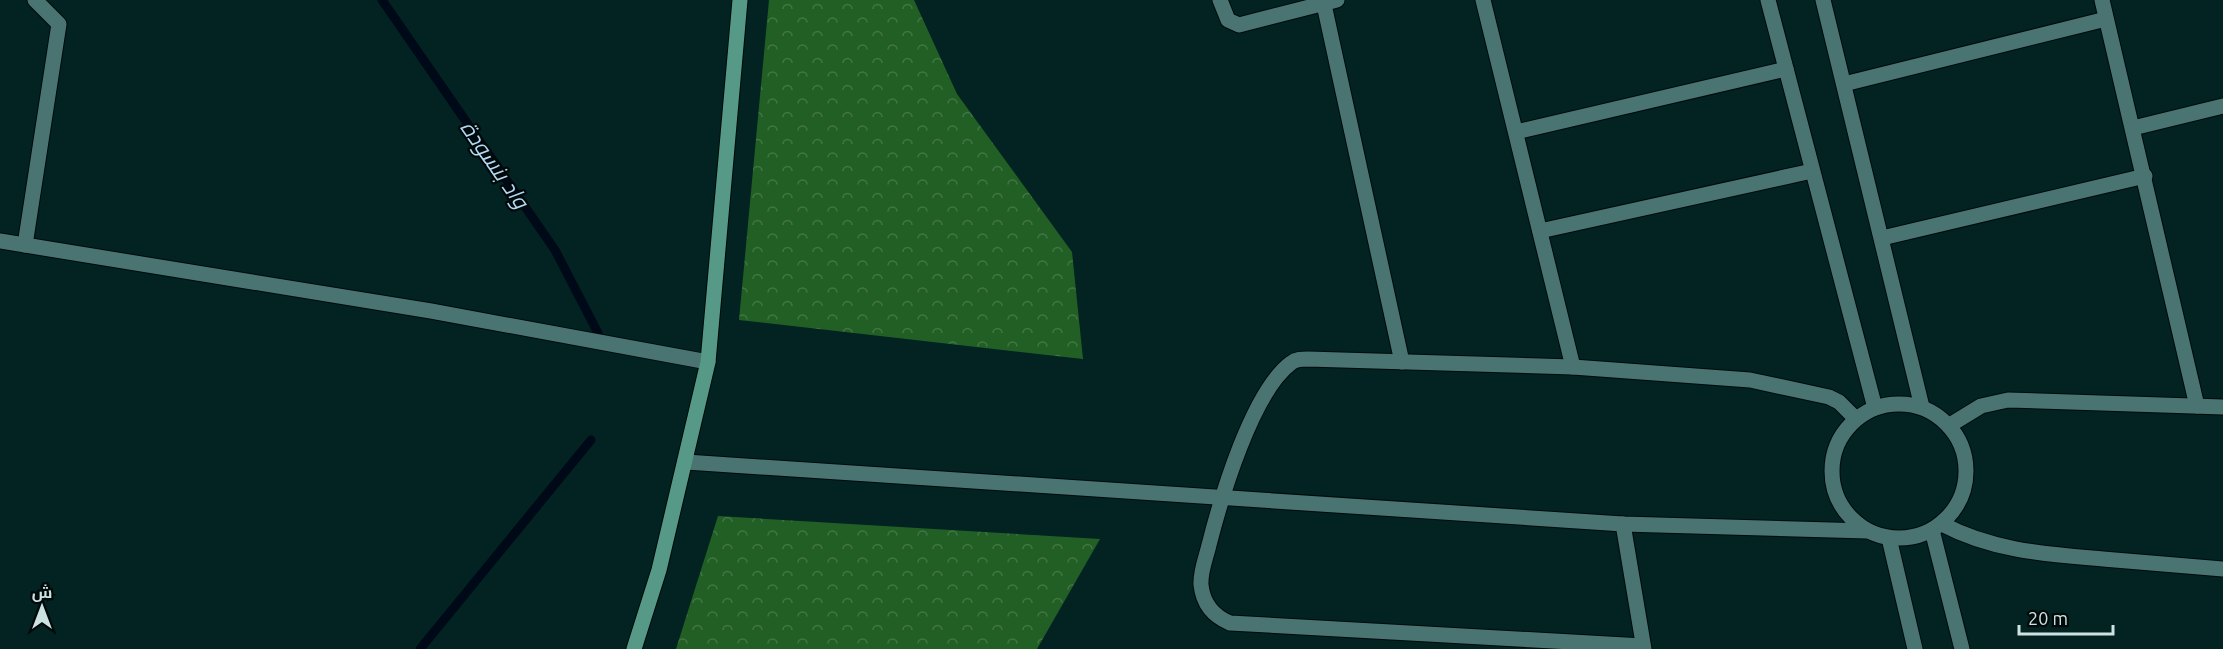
<svg xmlns="http://www.w3.org/2000/svg" width="2223" height="649" viewBox="0 0 2223 649" font-family="Ubuntu,Cairo,sans-serif">
  <defs>
    <pattern id="forest-crowns" width="20" height="18" patternUnits="userSpaceOnUse" patternTransform="scale(1.5)"><rect width="20" height="18" fill="#225f25"/><path d="M2 6a3 3 0 1 1 6 0M12 15a3 3 0 1 1 6 0" fill="none" stroke="#417644"/></pattern>
  </defs>
  <rect width="100%" height="100%" fill="#022322"/>
  <g fill="url(#forest-crowns)">
    <polygon points="769,0 914,0 957,94 1072,252 1083,359 739,320"/>
    <polygon points="718,516 1100,539 1037,649 676,649"/>
  </g>
  <g fill="none" stroke-linecap="round" stroke-linejoin="round">
    <g stroke="#000917" stroke-width="9">
      <polyline points="382,0 555,250 598,333"/>
      <polyline points="420,649 591,440"/>
    </g>
    <g stroke="#000b0a" stroke-width="17">
      <g id="minor">
        <polyline points="1220,0 1228,20 1239,25 1337,0"/>
        <polyline points="1323,0 1402,362"/>
        <polyline points="1483,0 1573,367"/>
        <polyline points="1768,0 1875,408"/>
        <polyline points="1823,0 1922,407"/>
        <polyline points="2102,0 2197,406"/>
        <polyline points="1844,84 2106,19"/>
        <polyline points="2133,128 2223,106"/>
        <polyline points="1516,132 1786,69"/>
        <polyline points="1540,231 1812,171"/>
        <polyline points="1882,238 2145,176"/>
        <polyline points="0,241 431,311 708,362"/>
        <polyline points="25,245 59,24 35,0"/>
        <circle cx="1899" cy="471" r="67"/>
        <polyline points="1950,425 1981,406 2008,400 2223,407"/>
        <polyline points="686,462 1623,524 1867,531"/>
        <polyline points="1623,524 1644,649"/>
        <path d="M1942,524C1993,551 2046,554 2103,559C2143,562 2183,566 2223,569"/>
        <polyline points="1932,530 1962,649"/>
        <polyline points="1889,538 1915,649"/>
        <path d="M1643,646L1230,623C1213,616 1203,603 1201,585C1200,572 1206,558 1209,545C1221,498 1252,392 1291,363C1296,359 1302,359 1308,359L1573,367L1750,380L1829,397L1839,402L1856,419"/>
      </g>
    </g>
    <g stroke="#000b0a" stroke-width="17">
      <polyline id="major" points="634,649 659,570 708,362 740,0"/>
    </g>
    <use href="#minor" stroke="#497472" stroke-width="15"/>
    <use href="#major" stroke="#579987" stroke-width="15"/>
  </g>
  <g text-anchor="middle" stroke-width="4.5" stroke-linejoin="round" paint-order="stroke">
    <g font-size="22" font-style="italic" fill="#b3d9f5" stroke="#000a0a">
      <text transform="translate(495 164) rotate(55)" y="8">واد بنسودة</text>
    </g>
  </g>
  <g transform="translate(42 607)" stroke="#000a0a" stroke-width="4.5" paint-order="stroke">
  <path d="M0-4.5L10 22L0 15L-10 22Z" fill="#cde3e2"/>
  <text y="-9" font-size="16" font-weight="bold" text-anchor="middle" fill="#cde3e2">ش</text>
  </g>
  <path d="M2019 625v9h94v-9" fill="none" stroke="#cde3e2" stroke-width="3"/>
  <text x="2028" y="625" font-size="18" fill="#cde3e2" stroke="#000a0a" stroke-width="4.5" paint-order="stroke">20 m</text>
</svg>
